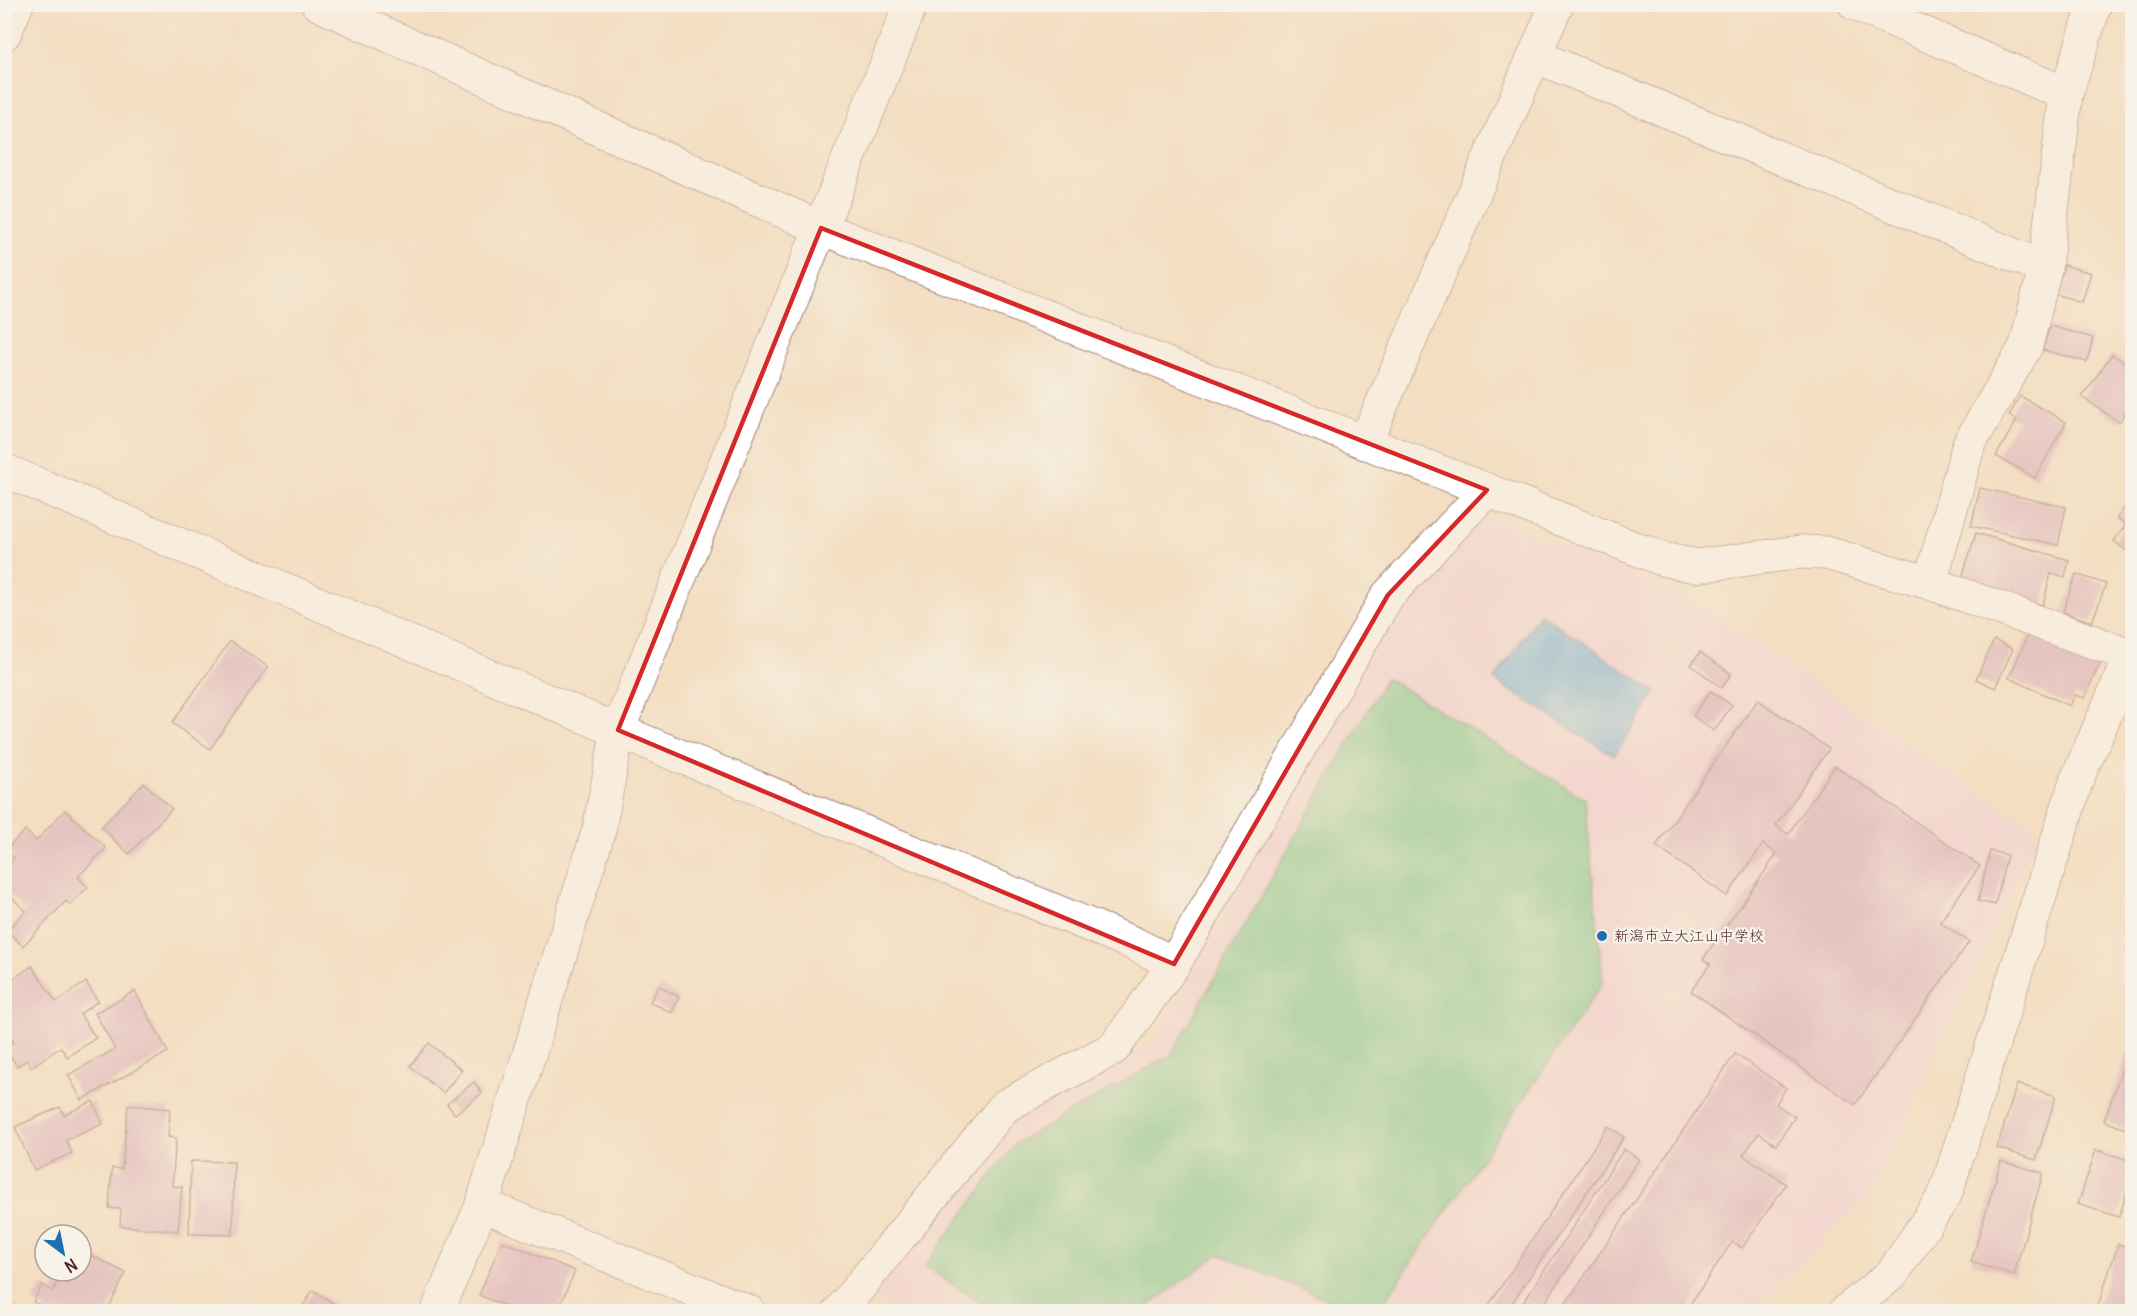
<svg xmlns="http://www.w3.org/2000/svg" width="2137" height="1316" viewBox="0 0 2137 1316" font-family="Delius,'Klee One',sans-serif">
  <rect width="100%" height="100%" fill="#f7f3e8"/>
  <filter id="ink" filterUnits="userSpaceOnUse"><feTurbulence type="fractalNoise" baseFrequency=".0167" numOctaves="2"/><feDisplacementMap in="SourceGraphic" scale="12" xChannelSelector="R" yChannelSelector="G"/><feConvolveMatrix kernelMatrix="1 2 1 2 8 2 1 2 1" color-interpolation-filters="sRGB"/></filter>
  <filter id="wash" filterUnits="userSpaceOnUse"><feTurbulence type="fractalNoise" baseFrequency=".008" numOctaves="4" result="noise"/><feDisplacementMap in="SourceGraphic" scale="24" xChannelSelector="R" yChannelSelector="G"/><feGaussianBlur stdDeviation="1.35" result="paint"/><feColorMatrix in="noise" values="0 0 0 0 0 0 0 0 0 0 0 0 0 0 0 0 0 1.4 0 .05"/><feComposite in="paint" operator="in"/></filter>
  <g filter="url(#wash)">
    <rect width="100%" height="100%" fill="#f3dec1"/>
    <polygon fill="#f4cfdd" points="1477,512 1682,594 2039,832 1873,1192 1750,1311 1279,1312 1237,1287 1200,1311 905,1312 859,1291 1020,1102 1155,1040 1413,571"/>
    <polygon fill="#74ca8e" stroke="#5f745c" stroke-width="1.5" points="1386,678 1585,799 1603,982 1378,1311 1355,1311 1219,1254 1140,1312 993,1311 925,1266 1016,1143 1171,1055"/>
    <polygon fill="#68adde" stroke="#596684" stroke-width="1.5" points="1540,613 1656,692 1614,756 1494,680"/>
    <g id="blocks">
      <g fill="#d8a4c1">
        <polygon points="2064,265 2091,273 2082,302 2055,294"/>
        <polygon points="2050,326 2093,338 2087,362 2043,350"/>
        <polygon points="2112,354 2132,368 2132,402 2119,422 2082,397"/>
        <polygon points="2020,396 2066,422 2035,478 1996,456 2017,420 2009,416"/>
        <polygon points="1980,488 2066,507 2058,545 1971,526"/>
        <polygon points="2132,496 2132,555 2114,541 2126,525 2117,518"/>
        <polygon points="1976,533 2069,560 2065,577 2051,573 2043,605 1961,581"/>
        <polygon points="2076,574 2106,584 2092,622 2063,612"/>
        <polygon points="2029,633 2069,651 2072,644 2103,657 2084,698 2075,695 2070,706 2009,678"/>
        <polygon points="1994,640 2013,649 1995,688 1976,679"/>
        <polygon points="230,641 268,667 210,749 172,723"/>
        <polygon points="1700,652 1731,674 1722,688 1691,665"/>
        <polygon points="1710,691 1732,705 1714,731 1693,716"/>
        <polygon points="1758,700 1829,749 1776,825 1788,834 1835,766 1980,866 1940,922 1969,942 1855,1105 1691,991 1710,964 1703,959 1777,854 1763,844 1727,896 1656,846"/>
        <polygon points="144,783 172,809 129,854 101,827"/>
        <polygon points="65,810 106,848 78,877 88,887 70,905 66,901 23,946 7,931 26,911 5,891 5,869 14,858 6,850 25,830 36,841"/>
        <polygon points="1990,851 2007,855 1995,905 1978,901"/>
        <polygon points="32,966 56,1002 86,982 98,1001 80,1014 96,1038 67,1057 61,1047 31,1067 27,1060 17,1066 5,1048 14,1042 4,1028 4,985"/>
        <polygon points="659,986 679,997 672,1013 650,1002"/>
        <polygon points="135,991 168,1052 82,1100 68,1075 115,1049 95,1013"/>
        <polygon points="2132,1041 2132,1131 2104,1121"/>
        <polygon points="429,1043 462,1070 443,1093 410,1066"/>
        <polygon points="1735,1054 1786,1088 1776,1104 1795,1117 1776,1145 1759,1133 1743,1155 1786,1184 1742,1248 1732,1242 1685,1312 1560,1312"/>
        <polygon points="474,1082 482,1093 455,1114 447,1104"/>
        <polygon points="2017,1084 2056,1096 2036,1160 1997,1148"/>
        <polygon points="93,1101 103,1124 66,1140 72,1153 34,1170 15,1127 60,1107 64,1115"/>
        <polygon points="128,1105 170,1109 168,1137 176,1138 172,1186 182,1187 178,1231 120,1226 121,1209 109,1208 112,1168 122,1169"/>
        <polygon points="1608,1126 1624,1137 1506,1312 1484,1312"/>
        <polygon points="1624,1149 1639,1159 1539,1312 1517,1312"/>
        <polygon points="2096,1150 2132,1161 2132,1175 2119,1217 2078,1204"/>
        <polygon points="191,1161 234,1162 233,1235 189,1234"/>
        <polygon points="2001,1161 2043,1173 2014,1275 1971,1262"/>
        <polygon points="502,1241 575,1271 557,1312 519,1312 479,1295"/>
        <polygon points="2118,1244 2132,1249 2132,1312 2096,1312"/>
        <polygon points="81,1250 126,1273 108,1309 114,1312 43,1312 45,1308 33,1302 42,1285 53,1291 63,1271 81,1271"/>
        <polygon points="313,1290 347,1312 299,1312"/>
        <polygon points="4,1303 21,1309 20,1312 4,1312"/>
      </g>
    </g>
  </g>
  <g filter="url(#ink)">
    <use href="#blocks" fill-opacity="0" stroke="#9e7e76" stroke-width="1.5"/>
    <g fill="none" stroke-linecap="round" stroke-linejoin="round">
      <g stroke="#9e7e76" stroke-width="35">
        <g id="street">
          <polyline points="318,4 821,228 1662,559 1696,566 1801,552 1826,553 1930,583 2132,656"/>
          <polyline points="1855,4 2066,94"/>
          <polyline points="4,34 17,4"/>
          <polyline points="1535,56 2045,268"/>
          <polyline points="1365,443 1557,4"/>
          <polyline points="4,470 583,716 1135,944 1174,964"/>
          <polyline points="1930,583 1969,444 2026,346 2045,268 2066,94 2095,4"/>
          <polyline points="482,1205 749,1312"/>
          <polyline points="437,1312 482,1205 599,830 618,730 911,4"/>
          <polyline points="839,1312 1005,1106 1114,1048 1174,964 1388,595 1487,490"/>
          <polyline points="1845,1312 1892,1274 1945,1195 2077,779 2132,653"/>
        </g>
      </g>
      <use href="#street" stroke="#fff" stroke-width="33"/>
    </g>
  </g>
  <path d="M0 0H2137V1316H0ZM821,228L1487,490L1388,595L1174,964L618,730Z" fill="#f3dec1" fill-opacity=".55" fill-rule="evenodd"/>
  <path fill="none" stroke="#d62828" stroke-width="4.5" stroke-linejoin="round" d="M821,228L1487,490L1388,595L1174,964L618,730Z"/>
  <circle fill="#1f6fb2" stroke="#f7f3e8" stroke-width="2" cx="1602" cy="936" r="6"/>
  <g text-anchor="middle" stroke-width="4.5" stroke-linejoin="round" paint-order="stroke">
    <g font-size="15" fill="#4a1f2b" stroke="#f7f3e8" text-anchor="start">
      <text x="1614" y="941">新潟市立大江山中学校</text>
    </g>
  </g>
  <rect width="2137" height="1316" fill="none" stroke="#f7f3e8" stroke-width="24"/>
  <g transform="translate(63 1253) rotate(148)"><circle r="28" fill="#f7f3e8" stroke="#b29e9c" stroke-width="1.5"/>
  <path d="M0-4.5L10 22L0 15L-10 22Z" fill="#1f6fb2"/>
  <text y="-9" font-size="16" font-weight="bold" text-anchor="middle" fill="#4a1f2b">N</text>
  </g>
</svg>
